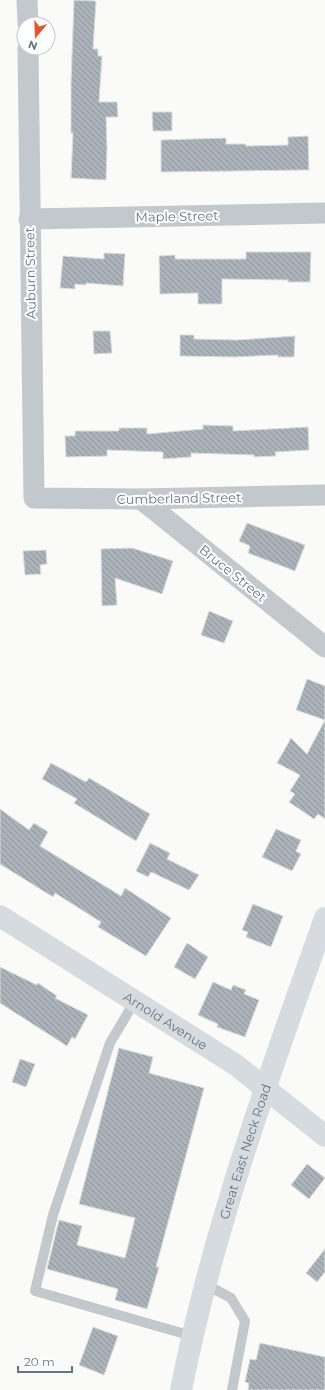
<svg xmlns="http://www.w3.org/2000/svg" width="325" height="1390" viewBox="0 0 325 1390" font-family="Montserrat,sans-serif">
  <defs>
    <pattern id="building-back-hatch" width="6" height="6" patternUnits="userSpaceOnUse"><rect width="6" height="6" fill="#aab3b9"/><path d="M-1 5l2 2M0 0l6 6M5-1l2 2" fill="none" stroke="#8e969c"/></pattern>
  </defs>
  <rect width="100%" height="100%" fill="#fafaf8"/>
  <g fill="url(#building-back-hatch)" stroke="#dcdcda">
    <polygon points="74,0 96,1 93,49 98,49 98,56 102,56 99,102 117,102 118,117 106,117 107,149 106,180 71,178 73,133 71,133 71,83"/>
    <polygon points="152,112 172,112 172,131 153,131"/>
    <polygon points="308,136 309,170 161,172 161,140 226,138 226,144 246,144 246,146 288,145 288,137"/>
    <polygon points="246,252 311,252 310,282 288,282 288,280 222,279 222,304 198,304 198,293 160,294 159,256 175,255 175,259 246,259"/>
    <polygon points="104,253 125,254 123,286 86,283 86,285 75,284 75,289 60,288 63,256 104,259"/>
    <polygon points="93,331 110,331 112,353 94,354"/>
    <polygon points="180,335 194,335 194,339 237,340 295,336 294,357 278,357 278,355 234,357 180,356"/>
    <polygon points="203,425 233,426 233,431 308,427 309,450 275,452 276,456 254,457 254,455 191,453 191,457 163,459 163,452 107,450 107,456 66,457 65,436 75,436 75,431 119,431 119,428 147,428 147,434 203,429"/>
    <polygon points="247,523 305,545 295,571 248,553 250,546 239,541"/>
    <polygon points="132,548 173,561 162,594 115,578 117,605 102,606 101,549"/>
    <polygon points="46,550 47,564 40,565 41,574 25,575 23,551"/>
    <polygon points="209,611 233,621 224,643 201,635"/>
    <polygon points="307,679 325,686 325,819 318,814 314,819 289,802 295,794 290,791 300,775 277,763 291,738 307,754 325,720 296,710"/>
    <polygon points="51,763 86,782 89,778 150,814 136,841 74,803 77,799 42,779"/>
    <polygon points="0,809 29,830 34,823 48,832 40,846 121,896 125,888 171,918 146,956 98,927 101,922 55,893 53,897 0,864"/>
    <polygon points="276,829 301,840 296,851 301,854 292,871 262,857"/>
    <polygon points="150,843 170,853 167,859 199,875 189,890 151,872 148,877 136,871"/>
    <polygon points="253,904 283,916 271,947 246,937 248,932 242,930"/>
    <polygon points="187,943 208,957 195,979 174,967"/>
    <polygon points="0,967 37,985 38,983 57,996 55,998 88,1015 75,1039 72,1037 67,1046 0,1003"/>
    <polygon points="213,982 231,990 233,985 246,990 244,994 259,1000 245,1037 217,1027 218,1024 198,1015"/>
    <polygon points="119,1048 153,1057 149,1073 204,1088 156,1267 159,1267 147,1309 115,1300 118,1289 47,1269 59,1220 82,1226 77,1245 125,1258 135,1218 79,1204"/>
    <polygon points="20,1059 35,1064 26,1087 12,1082"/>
    <polygon points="307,1164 325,1178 309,1199 291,1185"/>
    <polygon points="325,1249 325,1272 317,1282 306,1273"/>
    <polygon points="93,1327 118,1336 104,1375 79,1365"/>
    <polygon points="260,1343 325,1357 325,1390 248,1390 249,1383 245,1382 250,1359 256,1360"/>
  </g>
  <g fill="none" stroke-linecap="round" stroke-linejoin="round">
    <g stroke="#c3c8cc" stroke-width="10">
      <polyline points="135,1001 110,1043 53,1215 35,1291 192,1336"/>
      <polyline points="205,1284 231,1298 245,1321 232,1390"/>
    </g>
    <g stroke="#c3c8cc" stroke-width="21">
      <polyline points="27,0 28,24"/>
      <polyline points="28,48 34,498 141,499 325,495"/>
      <polyline points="29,219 325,213"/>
      <polyline points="141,499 325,647"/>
    </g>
    <g stroke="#d6dbdf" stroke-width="22">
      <path id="s1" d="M0,916L236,1065L325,1136"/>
      <path id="s2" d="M181,1390C213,1228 270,1073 325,918"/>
    </g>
  </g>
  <g text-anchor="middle" stroke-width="4" stroke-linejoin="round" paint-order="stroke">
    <g font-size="13" fill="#657683" stroke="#fff">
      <text transform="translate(177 216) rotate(-1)" y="5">Maple Street</text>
      <text transform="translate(30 273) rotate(-91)" y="5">Auburn Street</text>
      <text transform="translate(179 498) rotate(-1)" y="5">Cumberland Street</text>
      <text transform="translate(233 573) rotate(39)" y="5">Bruce Street</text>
      <text dy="5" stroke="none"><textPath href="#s1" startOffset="196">Arnold Avenue</textPath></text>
      <text dy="5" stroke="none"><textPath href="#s2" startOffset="247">Great East Neck Road</textPath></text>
    </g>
  </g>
  <g transform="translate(36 36) rotate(199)"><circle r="19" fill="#ffffff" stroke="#c1c8cd"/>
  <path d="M0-3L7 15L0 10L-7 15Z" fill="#e4572e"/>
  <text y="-6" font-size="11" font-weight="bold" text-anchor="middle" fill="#657683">N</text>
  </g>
  <path d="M18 1366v6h54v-6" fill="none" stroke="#657683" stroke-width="2"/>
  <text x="24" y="1366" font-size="12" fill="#657683" stroke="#ffffff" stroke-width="3" paint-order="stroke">20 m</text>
</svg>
